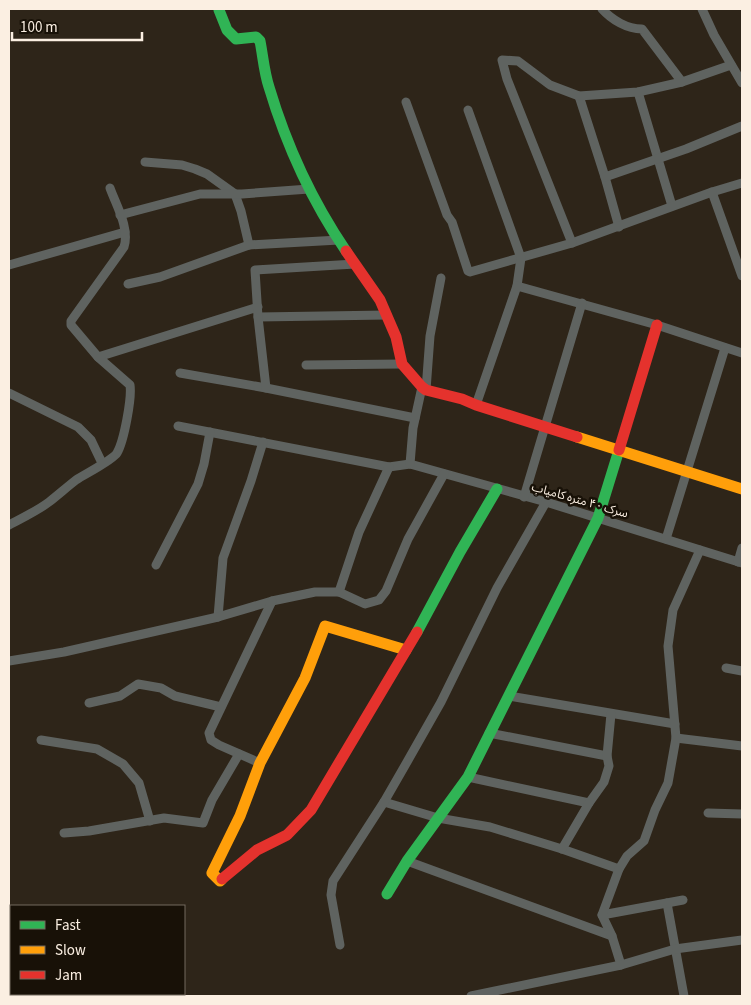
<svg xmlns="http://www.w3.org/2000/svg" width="751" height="1005" viewBox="0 0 751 1005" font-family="'Source Sans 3','Noto Sans Arabic',sans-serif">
  <rect width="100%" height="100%" fill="#2e2519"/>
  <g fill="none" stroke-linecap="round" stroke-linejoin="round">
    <g stroke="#5f6360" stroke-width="9">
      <path d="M602,9C612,20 627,29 642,29L682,82"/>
      <polyline points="702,9 714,35 742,83"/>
      <polyline points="638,92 672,206"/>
      <polyline points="579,96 605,177 619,227"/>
      <polyline points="406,102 447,215 452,222 468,271 470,272 572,243 712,192 742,183"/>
      <polyline points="468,110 521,258 517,286 476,405"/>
      <polyline points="145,162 182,165 195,169 207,174 235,194 241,211 249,245"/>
      <polyline points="605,177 686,149 742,126"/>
      <polyline points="712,192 742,276"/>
      <polyline points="120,215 200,194 242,194 309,189"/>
      <polyline points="572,243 507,79 502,60 518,61 550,85 579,96 638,92 682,82 731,65"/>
      <polyline points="9,265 125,232"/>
      <polyline points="128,284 160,277 249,245 339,240"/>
      <polyline points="517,286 657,325 742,353"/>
      <polyline points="258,317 387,315"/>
      <polyline points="98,357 258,307"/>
      <polyline points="306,365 402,364"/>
      <polyline points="180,373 266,388 415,418"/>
      <polyline points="266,388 258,317 255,270 355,264"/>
      <polyline points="426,390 430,336 441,278"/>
      <polyline points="9,393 78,427 91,440 102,463"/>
      <polyline points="178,426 389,467 410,464 546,502 742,563"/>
      <polyline points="410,464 413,428 422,387"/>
      <polyline points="524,497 582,303"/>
      <path d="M9,525C22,518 37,511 49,502C58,495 67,487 76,480C85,474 113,460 117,453C124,441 132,398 130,385L98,357L71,325V321L124,247C130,228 116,205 110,188"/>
      <polyline points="666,539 725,348"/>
      <polyline points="738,562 742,548"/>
      <polyline points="156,565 198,484 204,464 210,432"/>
      <polyline points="339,592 359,532 389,467"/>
      <polyline points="218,617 223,558 251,481 263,442"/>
      <polyline points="9,661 64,652 218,617 272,601 315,592 339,592 365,604 379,600 386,591 408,539 444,474"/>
      <polyline points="726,668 742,671"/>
      <polyline points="509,696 675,724"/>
      <polyline points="89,703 120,696 138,684 161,688 175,696 221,707"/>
      <polyline points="489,733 607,756"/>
      <polyline points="676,738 742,746"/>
      <polyline points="41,740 97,749 123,764 139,783 150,821"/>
      <polyline points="260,763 219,745 211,740 209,733 272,601"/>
      <polyline points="468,777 589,803"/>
      <polyline points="384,802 438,818 490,827 562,849 619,869"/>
      <polyline points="708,813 742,814"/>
      <polyline points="64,833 89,831 164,818 203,823 212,800 239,754"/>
      <polyline points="562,849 589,803 604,782 609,766 607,756 611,714"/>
      <polyline points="407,861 612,936"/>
      <polyline points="667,903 684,996"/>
      <polyline points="602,915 683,900"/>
      <polyline points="340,945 331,895 333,881 384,802 407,762 441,702 497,588 546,502"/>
      <polyline points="621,965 612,936 602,915 619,869 627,856 644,841 655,810 668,783 676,738 668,646 673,610 700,550"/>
      <polyline points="471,996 621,965 675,949 742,940"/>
    </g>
    <g stroke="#30b455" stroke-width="11">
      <path d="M219,10L227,30L236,39L256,37L260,41C263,56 264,72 269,87C286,144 312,201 346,251"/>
      <polyline points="417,632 460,552 497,489"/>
      <polyline points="387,894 407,861 468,777 598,518 619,450"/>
    </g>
    <g stroke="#ff9f0a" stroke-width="11">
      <polyline points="577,437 742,489"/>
      <polyline points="222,879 220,881 212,873 240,816 260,763 305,678 325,626 406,650"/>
    </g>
    <g stroke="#e5322d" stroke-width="11">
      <polyline points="346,251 380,300 396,337 402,364 422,387 426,390 462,399 476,405 577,437"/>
      <polyline points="619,450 657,325"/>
      <polyline points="222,879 257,850 287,835 311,810 417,632"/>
    </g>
  </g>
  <g text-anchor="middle" stroke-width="5" stroke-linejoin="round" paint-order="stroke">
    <g font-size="12" fill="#fbefe2" stroke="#181107">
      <text transform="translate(580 500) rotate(16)" y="4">سرک ۴۰ متره کامیاب</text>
    </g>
  </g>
  <rect width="751" height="1005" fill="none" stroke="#fbefe2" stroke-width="20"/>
  <rect x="10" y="905" width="175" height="90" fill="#181107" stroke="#736a5f"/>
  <rect x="20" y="921" width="25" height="8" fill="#30b455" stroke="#736a5f"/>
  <text x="55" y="930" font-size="15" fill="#fbefe2">Fast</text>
  <rect x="20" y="946" width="25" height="8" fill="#ff9f0a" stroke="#736a5f"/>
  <text x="55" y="955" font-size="15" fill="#fbefe2">Slow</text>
  <rect x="20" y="971" width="25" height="8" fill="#e5322d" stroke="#736a5f"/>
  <text x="55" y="980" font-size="15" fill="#fbefe2">Jam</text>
  <path d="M12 32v8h130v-8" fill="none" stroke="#fbefe2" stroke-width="2.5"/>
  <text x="20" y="32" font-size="15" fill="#fbefe2" stroke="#181107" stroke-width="4" paint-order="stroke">100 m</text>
</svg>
